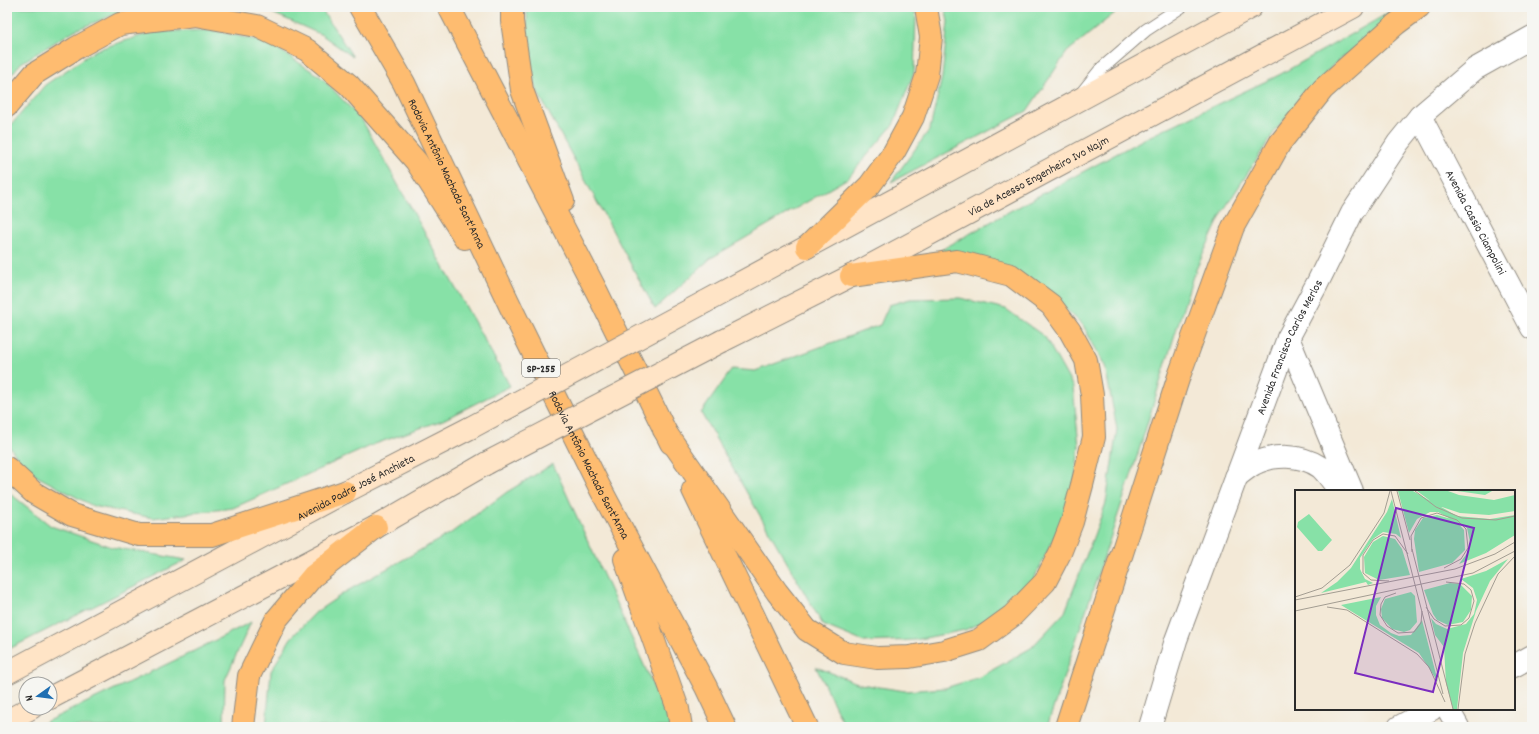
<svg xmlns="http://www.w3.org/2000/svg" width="1539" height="734" viewBox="0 0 1539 734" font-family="Dekko,sans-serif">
  <rect width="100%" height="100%" fill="#f6f6f2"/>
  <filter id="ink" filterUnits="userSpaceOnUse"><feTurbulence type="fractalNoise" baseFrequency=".025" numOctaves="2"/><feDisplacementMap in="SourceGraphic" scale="8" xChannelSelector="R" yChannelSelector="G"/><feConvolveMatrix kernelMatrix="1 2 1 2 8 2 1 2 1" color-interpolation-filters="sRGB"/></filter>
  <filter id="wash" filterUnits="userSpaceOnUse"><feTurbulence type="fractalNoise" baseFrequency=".012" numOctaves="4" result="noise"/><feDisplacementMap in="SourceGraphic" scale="16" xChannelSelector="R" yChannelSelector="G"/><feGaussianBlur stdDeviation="0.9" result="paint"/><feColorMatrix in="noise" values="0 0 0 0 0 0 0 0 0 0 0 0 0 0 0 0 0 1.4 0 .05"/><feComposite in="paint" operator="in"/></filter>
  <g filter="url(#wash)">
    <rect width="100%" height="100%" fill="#f3e9d7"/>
    <g fill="#87e1a7" stroke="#598669">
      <polygon points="7,7 138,7 131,8 75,30 21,63 7,80"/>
      <polygon points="250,7 320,7 353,57 322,35 268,11"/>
      <polygon points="527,7 913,7 916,17 914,73 893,125 848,178 711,258 655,309 537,91 527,53"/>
      <polygon points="945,7 1122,7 1067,52 1027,111 891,182 930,129 942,77 948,22"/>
      <polygon points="1399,7 1409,7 1333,65 1277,128 1223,211 1193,276 1131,476 1047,727 845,727 816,667 860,684 905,691 945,688 980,677 1031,648 1065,612 1106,503 1117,429 1105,366 1083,325 1048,292 927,258 1010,211 1144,139 1279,75"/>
      <polygon points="212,30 269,43 321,77 362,120 510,386 443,420 375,444 233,508 153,518 93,506 27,471 7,443 7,130 45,85 96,50 153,32"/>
      <polygon points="960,298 1006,309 1045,337 1073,387 1079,446 1073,499 1032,583 1001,613 965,630 915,640 864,642 823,625 701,413 732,369 755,371 880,325 889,305 910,299"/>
      <polygon points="553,464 672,727 266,727 271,671 291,638 316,612 347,591 451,533 507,492"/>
      <polygon points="7,491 51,526 112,547 186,560 7,650"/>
      <polygon points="251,622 225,680 224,727 35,727 186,655"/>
    </g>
  </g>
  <g filter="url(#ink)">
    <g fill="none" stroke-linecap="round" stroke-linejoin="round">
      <g stroke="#8f8a81" stroke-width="14">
        <polyline id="lane" points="1081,94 1101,69 1146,30 1181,7"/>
      </g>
      <g stroke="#8f8a81" stroke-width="24">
        <g id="street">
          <path id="s1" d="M1420,116L1532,328"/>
          <polyline points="1288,338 1352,491"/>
          <path d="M1236,477C1241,473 1247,468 1254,464C1273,454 1301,454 1320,467C1327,473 1334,484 1340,491"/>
          <polyline points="1514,666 1532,656"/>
          <polyline points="1448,709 1458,727"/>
          <path id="s2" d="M1150,727L1176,640L1288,338L1317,284L1352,213L1398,143L1420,116L1475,69L1532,37"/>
          <polyline points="1399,727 1432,709"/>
        </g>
      </g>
      <g stroke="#8f8a81" stroke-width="24">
        <g id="secondary">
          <polyline points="705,302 1251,7"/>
          <path id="s3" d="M722,341L851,276L1353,7"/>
          <path id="s4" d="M7,673L345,492L470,428"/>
          <polyline points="50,698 376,527 487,463"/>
          <polyline points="7,721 31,708"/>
        </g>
      </g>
      <g stroke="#8f8a81" stroke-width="24">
        <g id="highway">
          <path id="s5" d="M360,7L404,83L514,314L600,488L706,687L725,727"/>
          <polyline points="449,7 597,292 671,443"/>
          <polyline points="512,7 512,21 522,90 563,201"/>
          <polyline points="7,106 34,74 76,48 120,24 195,15 257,26 307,50 349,85 416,161 465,238"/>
          <polyline points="807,247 870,185 894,152 913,117 927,75 931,37 926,7"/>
          <polyline points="664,430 777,592 807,630 844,653 877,658 909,657 944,651 979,640 1012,616 1045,582 1060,553 1072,522 1082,485 1094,437 1092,395 1086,360 1070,331 1051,305 1011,275 957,261 851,276"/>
          <polyline points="7,468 34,493 72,515 139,535 212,535 345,492"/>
          <polyline points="693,490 807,727"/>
          <polyline points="625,559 678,709 681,727"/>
          <polyline points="243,727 249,676 276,620 313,576 376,527"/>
          <polyline points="1066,727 1179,376 1233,227 1280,143 1323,89 1396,24 1419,7"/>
        </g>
      </g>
      <use href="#lane" stroke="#fff" stroke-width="12"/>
      <use href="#street" stroke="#fff" stroke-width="22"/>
      <use href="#secondary" stroke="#ffe4c6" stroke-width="22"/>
      <use href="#highway" stroke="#febc70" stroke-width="22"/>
      <g stroke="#8f8a81" stroke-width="24" stroke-linecap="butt">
        <g id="secondary-bridge">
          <polyline points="470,428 705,302"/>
          <polyline points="487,463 722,341"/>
        </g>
      </g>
      <use href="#secondary-bridge" stroke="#ffe4c6" stroke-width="22"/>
    </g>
  </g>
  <g text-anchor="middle" stroke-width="3" stroke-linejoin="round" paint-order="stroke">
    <rect fill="#f6f6f2" stroke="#686867" stroke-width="1" x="522" y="359" width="38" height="18" rx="3"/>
    <g font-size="11" font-weight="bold" fill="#2b2b2b">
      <text x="541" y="372">SP-255</text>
    </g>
    <g font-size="12" fill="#2b2b2b" stroke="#f6f6f2">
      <text dy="4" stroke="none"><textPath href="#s5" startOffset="188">Rodovia Antônio Machado Sant'Anna</textPath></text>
      <text dy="4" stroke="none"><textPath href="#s3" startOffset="357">Via de Acesso Engenheiro Ivo Najm</textPath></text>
      <text dy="4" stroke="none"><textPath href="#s1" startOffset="120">Avenida Cassio Ciampolini</textPath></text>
      <text dy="4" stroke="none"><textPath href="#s2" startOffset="405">Avenida Francisco Carlos Merlos</textPath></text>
      <text dy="4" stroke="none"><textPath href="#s5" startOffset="512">Rodovia Antônio Machado Sant'Anna</textPath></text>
      <text dy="4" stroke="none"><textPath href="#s4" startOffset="395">Avenida Padre José Anchieta</textPath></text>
    </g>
  </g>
  <g transform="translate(1295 490)">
    <rect width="220" height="220" fill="#f3e9d7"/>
    <path d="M103,1H118L162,26L195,29L220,25V45L191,63L164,74L173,62L175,52L172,38L143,22H135L122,29L114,43ZM122,1H153L164,5L199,10L220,5V21L194,25L165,23L141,15ZM162,1H197L190,5ZM97,9L106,48L101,44L88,42L78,49L65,68V79L70,89L78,93L73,95L71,92L26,103L42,92L56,78L92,22ZM14,24L37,50L27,61H23L2,37L3,32ZM142,25L160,30L169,40L170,60L157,73L124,82L119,49L120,40L128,28ZM88,46L100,49L107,59L115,85L84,90L70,83L69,67L78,52ZM213,69L195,91L181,121L168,163L162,219H158L151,193L149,157L140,145L136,128L141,134L152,139L171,134L179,124L182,110L178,98L166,89L191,81ZM155,93L165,94L177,106L176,120L168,132L153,135L142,130L138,124L129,100ZM116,102L120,106L122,132L115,140L109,142L97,139L87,128L86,119L90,109ZM86,107L81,116V125L85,135L96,143L104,146L116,145L127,130L143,192L124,163L46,115Z" fill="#87e1a7"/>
    <path fill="none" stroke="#a39d92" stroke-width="1" d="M96,1L148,204M102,1L115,50M120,1L141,17L167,28L201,30L220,26M117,59L158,219M117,62L116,46L126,28L142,23L162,30L171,39L173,58L166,69L149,78M94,91L76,90L68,83V65L78,50L88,44L100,46L113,64M101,103L90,107L86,114L85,125L92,136L103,143L119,142L126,133L127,121M0,107L27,98L55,75L89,23L95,1M0,110L160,79L200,64L220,52M32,117L52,120L122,164L134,177L150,212M131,117L139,129L150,136L166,135L174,128L179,111L176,100L169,94L151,92M0,121L178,83L220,61M163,219L170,164L180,133L203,84L220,66"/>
    <path fill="#7b2cbf" fill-opacity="0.15" stroke="#7b2cbf" stroke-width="2" d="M101,18L179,38L138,202L60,183Z"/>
    <rect width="220" height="220" fill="none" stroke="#2b2b2b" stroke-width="2"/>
  </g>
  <rect width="1539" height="734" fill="none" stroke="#f6f6f2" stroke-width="24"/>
  <g transform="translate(38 696) rotate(256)"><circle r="19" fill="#f6f6f2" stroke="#a5a5a2"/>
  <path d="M0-3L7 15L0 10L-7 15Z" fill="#1f6fb2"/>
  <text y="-6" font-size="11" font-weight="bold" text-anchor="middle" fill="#2b2b2b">N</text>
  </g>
</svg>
